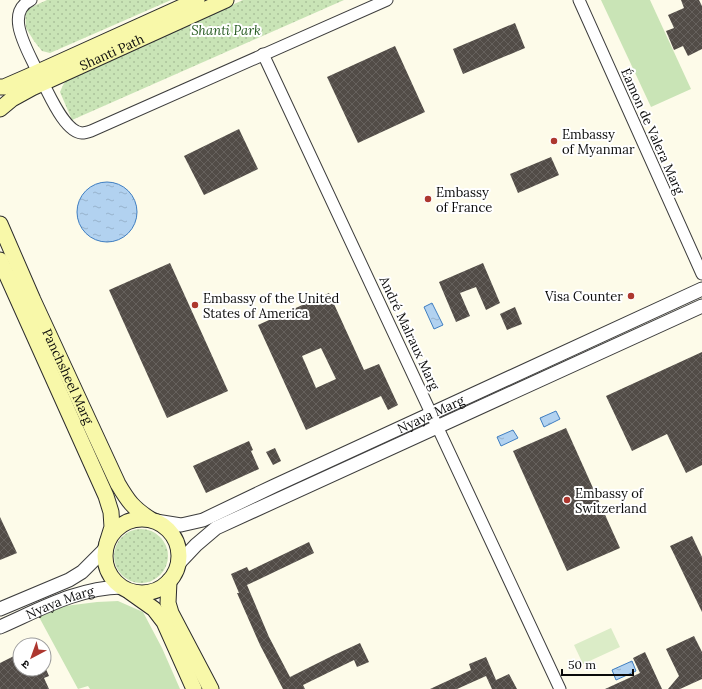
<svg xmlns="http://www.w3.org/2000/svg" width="702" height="689" viewBox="0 0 702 689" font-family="Lora,'Noto Sans Devanagari',serif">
  <defs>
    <pattern id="park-dots" width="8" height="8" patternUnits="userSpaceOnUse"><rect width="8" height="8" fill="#c9e4b6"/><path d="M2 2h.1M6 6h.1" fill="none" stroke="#abc29b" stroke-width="1.8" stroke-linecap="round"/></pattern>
    <pattern id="water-ripples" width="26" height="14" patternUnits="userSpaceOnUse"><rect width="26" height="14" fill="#b2d2f0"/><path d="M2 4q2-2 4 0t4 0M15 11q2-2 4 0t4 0" fill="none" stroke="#98b3cc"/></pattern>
    <pattern id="building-cross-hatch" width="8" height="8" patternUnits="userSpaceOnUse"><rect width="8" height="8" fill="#524c47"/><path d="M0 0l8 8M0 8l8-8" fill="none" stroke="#66615d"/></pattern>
  </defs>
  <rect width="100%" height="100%" fill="#fdfbe9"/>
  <g fill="#c9e4b6">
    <polygon points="601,0 650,0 691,89 651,107"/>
    <polygon points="118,601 143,612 162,648 180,689 90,689 88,686 78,689 39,617 65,606 97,602"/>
  </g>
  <g fill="url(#park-dots)">
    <polygon points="47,0 171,0 50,53 42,51 34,41 26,28 25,10"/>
    <polygon points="243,0 344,0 72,120 60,92 64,83 72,77"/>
    <circle cx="141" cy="556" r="27"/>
  </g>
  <polygon fill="#dbecc7" points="611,628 620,647 583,664 574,645"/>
  <g fill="url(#water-ripples)" stroke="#3f7ec1">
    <circle cx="107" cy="212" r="30"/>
    <polygon points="432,303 443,325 434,329 424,307"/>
    <polygon points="556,411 560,419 544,427 540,418"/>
    <polygon points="513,430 518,438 501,446 497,437"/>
    <polygon points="632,661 636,671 616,680 612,670"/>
  </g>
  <g fill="url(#building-cross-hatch)" fill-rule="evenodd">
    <polygon points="681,0 699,0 702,6 702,49 688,56 683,46 674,50 666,31 674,28 668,15 684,8"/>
    <polygon points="515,23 525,48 463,74 453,49"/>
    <polygon points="395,46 425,112 358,143 327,77"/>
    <polygon points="239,129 258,169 204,195 184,156"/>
    <polygon points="551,157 559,175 518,193 510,174"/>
    <polygon points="170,263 228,391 167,418 109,290"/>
    <polygon points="483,263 500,303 486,310 476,287 460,293 470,316 456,322 439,282"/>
    <path d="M329,293L364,370L379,364L398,405L388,410L381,396L306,430L258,325ZM321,348L336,379L316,388L302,356Z"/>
    <polygon points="515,307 522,324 507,330 500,314"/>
    <polygon points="702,352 702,465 686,473 667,434 632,451 606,396"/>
    <polygon points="566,428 620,548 567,571 513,451"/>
    <polygon points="249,441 253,450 251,451 259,469 206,493 193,466"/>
    <polygon points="275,448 281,461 273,465 266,452"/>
    <polygon points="0,517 17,553 0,560"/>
    <polygon points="692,536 702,557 702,612 670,546"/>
    <polygon points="309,542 314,553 247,585 269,637 290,677 334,655 360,643 369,662 357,667 354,660 303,685 305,689 283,689 260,645 237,593 239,593 231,574 247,567 249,571"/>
    <polygon points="694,636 702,652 702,679 680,689 668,689 679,676 666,649"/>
    <polygon points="645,652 662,689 605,689 640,673 633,658"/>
    <polygon points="20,653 20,669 46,669 49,676 44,678 49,689 0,689 0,663"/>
    <polygon points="486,657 496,680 509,674 517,689 492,689 486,676 457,689 430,689 471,670 469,664"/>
  </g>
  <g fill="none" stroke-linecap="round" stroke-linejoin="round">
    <g stroke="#3d3d3d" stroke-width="13">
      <g id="minor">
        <path d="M31,0C3,13 29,52 37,71"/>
        <polyline points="579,0 702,274"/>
        <polyline points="263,54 560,689"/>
        <path d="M43,83C50,96 65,132 82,133C85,133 88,132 91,131L387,0"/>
      </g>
    </g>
    <g stroke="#3d3d3d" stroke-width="15">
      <g id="tertiary">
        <path id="s1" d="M156,521L181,525L203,520L274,486L702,289"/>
        <polyline points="179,563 196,545 216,528 702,306"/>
        <polyline points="0,609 69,580 82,572 105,549"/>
        <path id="s2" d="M0,627C41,609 77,588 122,587"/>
      </g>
    </g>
    <g stroke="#2c2c2c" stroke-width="17">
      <g id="secondary">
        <polyline points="0,87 4,87 27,77 197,0"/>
        <path id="s3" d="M0,109L12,99L32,88L226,0"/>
        <path id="s4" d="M0,224L33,300L118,484C128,501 133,508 150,519"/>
        <polyline points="0,260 106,496 111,512 112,527 107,543"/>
        <circle cx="142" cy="556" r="37"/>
        <polyline points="169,581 168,603 171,613 211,689"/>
        <polyline points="130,592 154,609 164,622 194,689"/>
      </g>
    </g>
    <use href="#minor" stroke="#fff" stroke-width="11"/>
    <use href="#tertiary" stroke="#fff" stroke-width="13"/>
    <use href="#secondary" stroke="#f8f8a9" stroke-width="15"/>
  </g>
  <g fill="#ad372f" stroke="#fff" stroke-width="1.5">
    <circle cx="554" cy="141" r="4"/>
    <circle cx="428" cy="199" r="4"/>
    <circle cx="631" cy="296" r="4"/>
    <circle cx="195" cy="305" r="4"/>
    <circle cx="567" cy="500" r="4"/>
  </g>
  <g text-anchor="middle" stroke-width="4" stroke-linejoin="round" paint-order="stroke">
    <g font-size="13" font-style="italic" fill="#265b21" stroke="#fff">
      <text x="226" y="35">Shanti Park</text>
    </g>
    <g font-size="13" fill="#0a0a0a" stroke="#fff">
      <text dy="5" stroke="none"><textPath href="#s3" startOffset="126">Shanti Path</textPath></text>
      <text transform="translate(653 131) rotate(66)" y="5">Éamon de Valera Marg</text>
      <text transform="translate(410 333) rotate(65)" y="5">André Malraux Marg</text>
      <text dy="5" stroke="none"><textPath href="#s4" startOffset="167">Panchsheel Marg</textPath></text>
      <text dy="5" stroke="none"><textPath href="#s1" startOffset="299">Nyaya Marg</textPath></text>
      <text dy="5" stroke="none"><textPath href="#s2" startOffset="65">Nyaya Marg</textPath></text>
    </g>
    <g font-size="13" fill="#0a0a0a" stroke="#fff" text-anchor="start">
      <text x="562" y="139">Embassy<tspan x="562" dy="15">of Myanmar</tspan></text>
      <text x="436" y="197">Embassy<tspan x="436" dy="15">of France</tspan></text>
      <text x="623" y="301" text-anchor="end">Visa Counter</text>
      <text x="203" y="303">Embassy of the United<tspan x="203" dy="15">States of America</tspan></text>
      <text x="575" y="498">Embassy of<tspan x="575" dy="15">Switzerland</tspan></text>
    </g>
  </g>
  <g transform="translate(32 657) rotate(221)"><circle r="19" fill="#ffffff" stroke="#9d9d9d"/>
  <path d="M0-3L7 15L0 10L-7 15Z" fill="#ad372f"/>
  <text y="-6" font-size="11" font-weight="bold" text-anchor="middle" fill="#0a0a0a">उ</text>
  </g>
  <path d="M562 669v6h71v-6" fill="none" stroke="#0a0a0a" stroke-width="2"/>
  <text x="568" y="669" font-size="12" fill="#0a0a0a" stroke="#ffffff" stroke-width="3" paint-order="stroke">50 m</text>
</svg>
